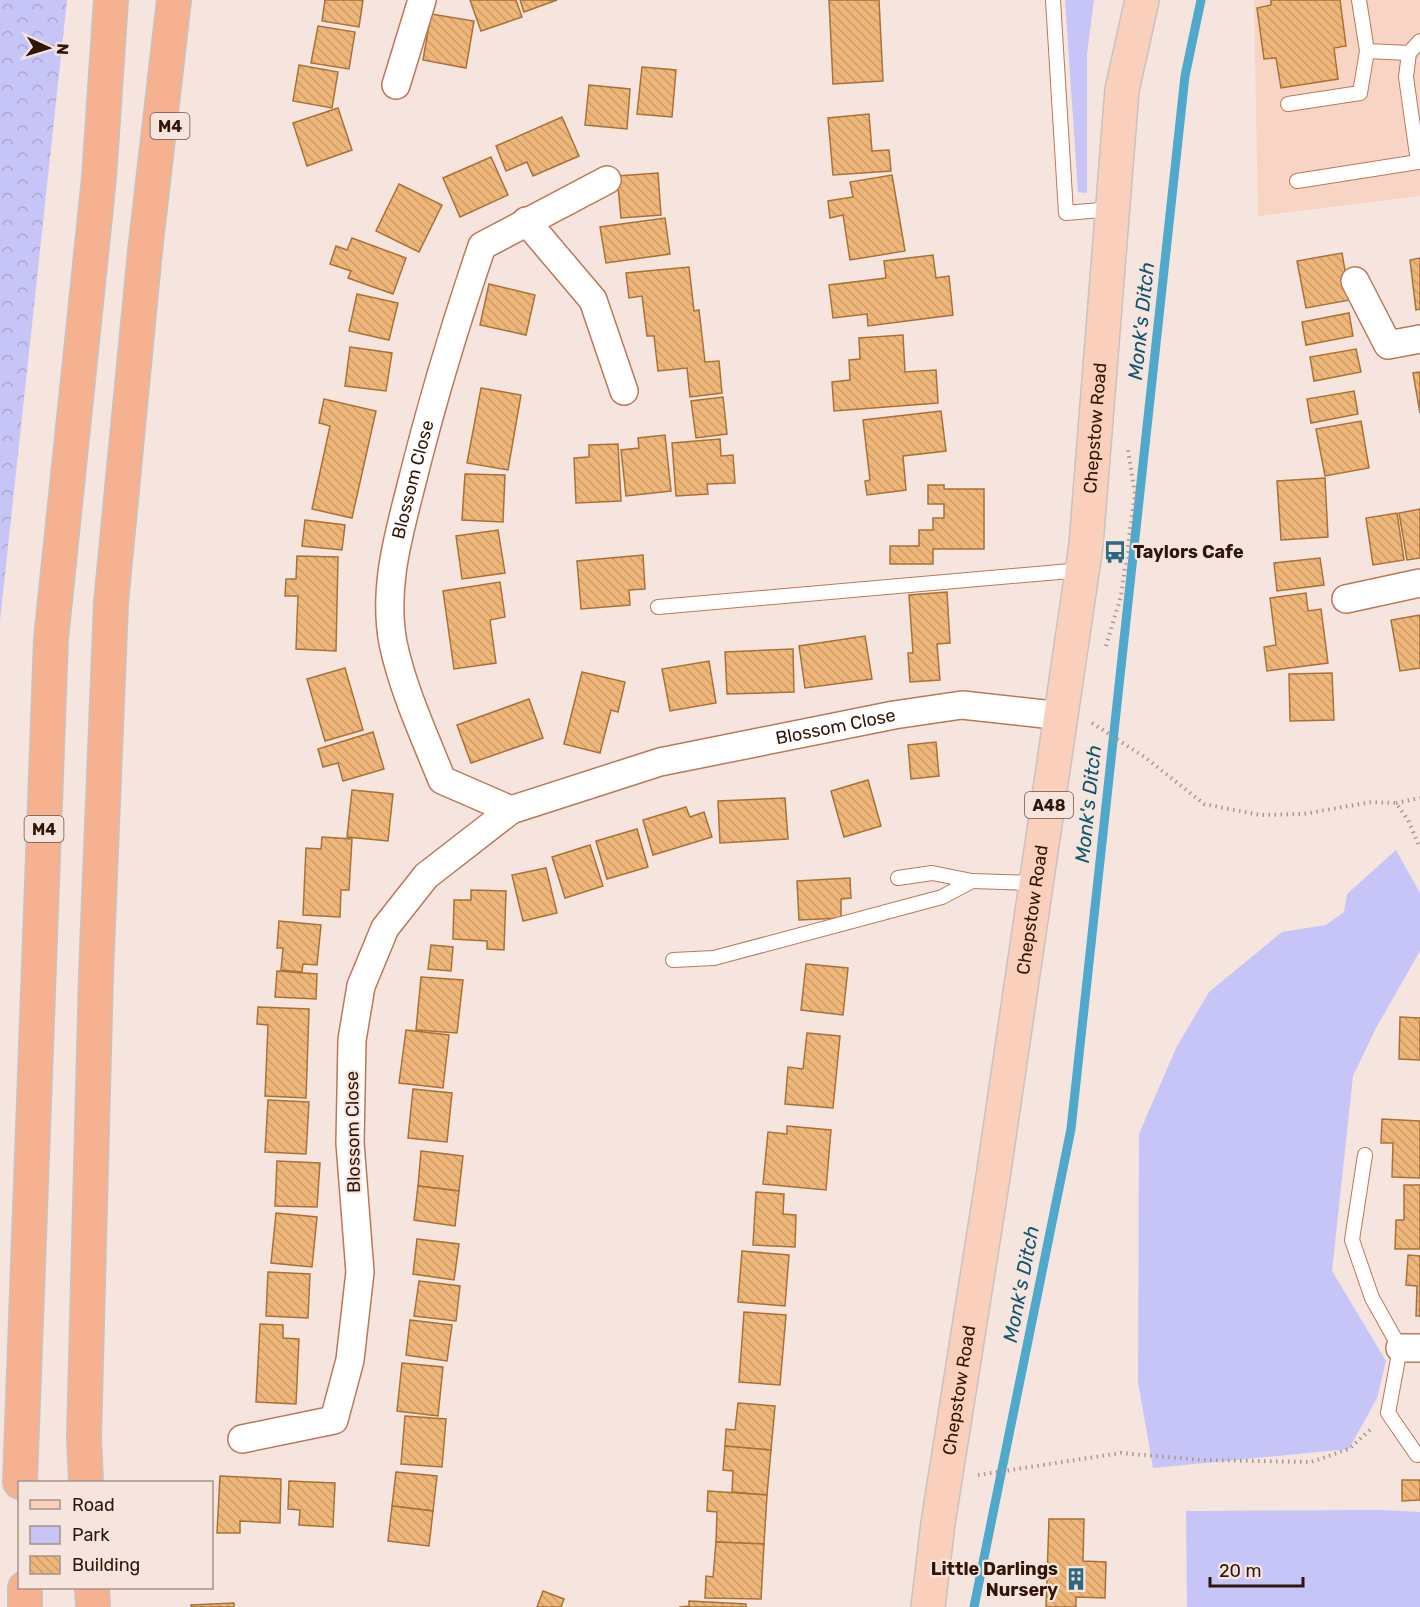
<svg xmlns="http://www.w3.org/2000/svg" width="1420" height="1607" viewBox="0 0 1420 1607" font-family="Rubik,sans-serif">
  <defs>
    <pattern id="forest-crowns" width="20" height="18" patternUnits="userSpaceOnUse" patternTransform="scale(1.5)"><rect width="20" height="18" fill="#c7c5f7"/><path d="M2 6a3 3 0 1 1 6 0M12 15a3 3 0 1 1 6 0" fill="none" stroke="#aba8d2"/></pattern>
    <pattern id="building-back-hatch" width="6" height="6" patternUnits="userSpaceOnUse" patternTransform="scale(1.5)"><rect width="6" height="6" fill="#efb67a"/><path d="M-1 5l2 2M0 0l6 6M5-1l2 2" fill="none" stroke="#cd9c68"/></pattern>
  </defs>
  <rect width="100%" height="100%" fill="#f5e5de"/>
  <polygon fill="#f7d4c4" points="1254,0 1420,0 1420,196 1258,216"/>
  <g fill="#c7c5f7">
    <polygon points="1065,0 1094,0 1087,54 1087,193 1078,192"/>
    <polygon points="1396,850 1420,893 1420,951 1376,1028 1353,1076 1332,1271 1386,1361 1377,1398 1349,1449 1153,1468 1138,1382 1139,1134 1176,1048 1209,992 1282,932 1326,925 1344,912 1347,894"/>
    <polygon points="1382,1510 1420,1512 1420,1607 1187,1607 1186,1511"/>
  </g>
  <polygon fill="url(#forest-crowns)" points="0,0 67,0 0,621"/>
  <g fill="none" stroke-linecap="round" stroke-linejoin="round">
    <polyline stroke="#50a8cb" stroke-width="9" points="974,1607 1071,1129 1185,76 1201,0"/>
  </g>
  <g fill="url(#building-back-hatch)" stroke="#a87237" stroke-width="1.5">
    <polygon points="325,0 363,0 359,27 322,21"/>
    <polygon points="470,0 516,0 522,17 481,31"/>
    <polygon points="520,0 557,0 524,12"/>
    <polygon points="829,0 879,0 883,81 833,84"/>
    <polygon points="1271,0 1340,0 1346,46 1334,48 1338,79 1281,88 1276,58 1264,59 1257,8 1271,5"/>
    <polygon points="431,14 474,21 466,68 423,60"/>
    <polygon points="318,26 355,32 349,69 311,63"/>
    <polygon points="299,65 338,72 332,108 293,101"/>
    <polygon points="642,67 676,70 672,117 637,114"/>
    <polygon points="589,85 630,89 627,129 585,125"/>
    <polygon points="338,108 352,150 307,166 293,123"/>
    <polygon points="869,114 872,151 889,150 891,171 833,175 828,118"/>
    <polygon points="562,117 579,156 533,176 527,162 506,171 496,146"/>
    <polygon points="491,157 508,195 460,217 443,178"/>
    <polygon points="658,173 661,215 621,218 617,176"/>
    <polygon points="892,175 905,251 850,260 843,215 830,218 828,201 853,197 850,182"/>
    <polygon points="399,184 442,205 419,252 376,231"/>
    <polygon points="665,218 670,254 606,263 600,227"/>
    <polygon points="352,238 406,258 393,294 348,278 351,271 330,264 336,246 347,250"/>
    <polygon points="1342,253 1350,300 1306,308 1297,261"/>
    <polygon points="933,255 936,278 949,276 953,315 868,326 867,314 833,318 829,285 886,278 884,261"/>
    <polygon points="1420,258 1420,309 1416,310 1410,260"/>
    <polygon points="689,267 694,311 699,310 705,362 719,361 722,393 690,397 687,368 658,371 654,336 647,336 642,296 629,298 626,273"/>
    <polygon points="489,284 535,295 526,335 480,325"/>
    <polygon points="357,294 398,303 389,340 349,331"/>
    <polygon points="1349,313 1353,336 1306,345 1302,322"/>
    <polygon points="903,335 905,372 936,370 938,403 834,411 832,382 850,380 849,360 860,359 859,338"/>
    <polygon points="350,347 392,353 386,391 345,386"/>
    <polygon points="1356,349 1361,372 1314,381 1310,357"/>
    <polygon points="1420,372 1420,413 1413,373"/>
    <polygon points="481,388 521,395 508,470 467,463"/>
    <polygon points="1354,391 1358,414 1311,423 1307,399"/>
    <polygon points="723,397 727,434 696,438 691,401"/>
    <polygon points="324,399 376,411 352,518 312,509 330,426 319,423"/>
    <polygon points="941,411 946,451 903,456 906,490 867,495 865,481 870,480 863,420"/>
    <polygon points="1361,421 1369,468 1325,476 1316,429"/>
    <polygon points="665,435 671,491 626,496 621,450 639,448 638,438"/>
    <polygon points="720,439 721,456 733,455 735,483 707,484 708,494 676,496 672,443"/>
    <polygon points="618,444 621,501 576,503 574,458 589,457 589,445"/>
    <polygon points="465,474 505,475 503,522 462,520"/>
    <polygon points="1325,478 1328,537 1281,540 1277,481"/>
    <polygon points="928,485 944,485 944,489 984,489 984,549 933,549 933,564 890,564 890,546 919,546 919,530 933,530 933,518 944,518 944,504 928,504"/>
    <polygon points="1420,509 1420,558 1407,560 1399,513"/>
    <polygon points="1397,513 1404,560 1373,565 1366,518"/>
    <polygon points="305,520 345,525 342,550 302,546"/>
    <polygon points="498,530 505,573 462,579 456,536"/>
    <polygon points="643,555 645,589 629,590 630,605 581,609 577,561"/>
    <polygon points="297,556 338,557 336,651 296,649 298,596 285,596 286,579 296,579"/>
    <polygon points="1320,558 1324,585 1277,591 1274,563"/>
    <polygon points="500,582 505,617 490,620 496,663 454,669 443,591"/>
    <polygon points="947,592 950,643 937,644 940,680 910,682 908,653 913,653 909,595"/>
    <polygon points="1306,593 1308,611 1321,609 1328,663 1267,671 1264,647 1276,645 1270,598"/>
    <polygon points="1420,615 1420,668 1400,671 1391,620"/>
    <polygon points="865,636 872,679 805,688 799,646"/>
    <polygon points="793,649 794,692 727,694 725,652"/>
    <polygon points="709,661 716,703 670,711 662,669"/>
    <polygon points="345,668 363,730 325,741 307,679"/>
    <polygon points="582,672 625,682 618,712 611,710 600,753 564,744"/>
    <polygon points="1332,673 1334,720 1290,721 1289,674"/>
    <polygon points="529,699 543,738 471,763 457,725"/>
    <polygon points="373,732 384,769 343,781 338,763 323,767 318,749"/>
    <polygon points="936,742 939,776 911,779 908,745"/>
    <polygon points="868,780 881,826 844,837 831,791"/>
    <polygon points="352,790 393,794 388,841 347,837"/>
    <polygon points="785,798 788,839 720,843 718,801"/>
    <polygon points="686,807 690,817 704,812 712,837 653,855 643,820"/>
    <polygon points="637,829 648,867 607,879 596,841"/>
    <polygon points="322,837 352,839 349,890 341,890 340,917 303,915 306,848 321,849"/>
    <polygon points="590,845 603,886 565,898 552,857"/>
    <polygon points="546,868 557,913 523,921 512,875"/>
    <polygon points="850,878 851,898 841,899 841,918 799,920 797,881"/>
    <polygon points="471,890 506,891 504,950 487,949 487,941 453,939 454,900 471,900"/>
    <polygon points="279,921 321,925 317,965 303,964 302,972 281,970 283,948 277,948"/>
    <polygon points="431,945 453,947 451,971 428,969"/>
    <polygon points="806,964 848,968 843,1015 801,1010"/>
    <polygon points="277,971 317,974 316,999 275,997"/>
    <polygon points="421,977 463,980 457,1033 416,1030"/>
    <polygon points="258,1007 309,1009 306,1098 265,1096 268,1025 257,1024"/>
    <polygon points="1400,1017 1420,1018 1420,1060 1399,1059"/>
    <polygon points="406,1030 449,1035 443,1088 399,1083"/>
    <polygon points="807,1033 840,1036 833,1108 785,1104 788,1067 803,1069"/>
    <polygon points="413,1089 452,1093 447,1142 408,1138"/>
    <polygon points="268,1100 309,1102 306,1154 265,1152"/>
    <polygon points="1382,1119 1420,1121 1420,1178 1392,1177 1393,1143 1381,1143"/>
    <polygon points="787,1126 831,1130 826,1190 763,1184 768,1132 787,1134"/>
    <polygon points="421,1151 463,1156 459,1191 418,1186"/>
    <polygon points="277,1161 320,1163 317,1207 275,1206"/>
    <polygon points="1404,1185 1420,1185 1420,1249 1395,1249 1396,1220 1404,1220"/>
    <polygon points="418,1186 459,1191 455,1226 414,1220"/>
    <polygon points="756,1192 784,1194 783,1214 796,1215 795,1247 753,1245"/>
    <polygon points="276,1213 317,1217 312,1267 271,1263"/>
    <polygon points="417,1239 459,1244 454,1280 413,1274"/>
    <polygon points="742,1251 789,1255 785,1306 738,1302"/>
    <polygon points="1408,1255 1420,1256 1420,1316 1416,1316 1417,1286 1406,1285"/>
    <polygon points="268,1272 310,1274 308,1318 266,1316"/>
    <polygon points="419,1281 460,1286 456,1321 414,1316"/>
    <polygon points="744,1312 786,1315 780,1385 739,1382"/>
    <polygon points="410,1320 452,1325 447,1361 406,1355"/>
    <polygon points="260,1324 283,1325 283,1338 299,1339 296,1404 256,1402"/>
    <polygon points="402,1363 443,1367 438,1416 397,1411"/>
    <polygon points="738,1403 775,1406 771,1450 725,1446 726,1429 735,1430"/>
    <polygon points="405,1416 446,1419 442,1467 401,1464"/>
    <polygon points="725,1446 771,1450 767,1495 732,1492 733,1471 723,1470"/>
    <polygon points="396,1472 437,1476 433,1511 392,1506"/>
    <polygon points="220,1476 281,1479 280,1523 240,1521 240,1533 217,1533"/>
    <polygon points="1402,1480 1420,1480 1420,1500 1402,1501"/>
    <polygon points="289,1481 335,1483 333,1527 299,1525 300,1510 288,1509"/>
    <polygon points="708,1491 767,1495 764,1544 716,1542 717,1512 707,1511"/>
    <polygon points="392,1506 433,1511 429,1546 388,1541"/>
    <polygon points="1049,1519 1084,1519 1083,1561 1106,1562 1105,1598 1076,1597 1076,1607 1046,1607"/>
    <polygon points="716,1542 764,1544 761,1599 705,1598 706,1576 713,1577"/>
    <polygon points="543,1591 564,1599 561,1607 537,1607"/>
    <polygon points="689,1601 746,1604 746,1607 679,1607 689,1606"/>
    <polygon points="234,1603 234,1607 191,1607 191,1605"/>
  </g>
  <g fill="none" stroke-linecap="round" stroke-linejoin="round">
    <g stroke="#be7755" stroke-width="16">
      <g id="service">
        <polyline points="1053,0 1066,213 1112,209"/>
        <polyline points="1359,0 1367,51 1409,53"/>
        <polyline points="1288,104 1360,93 1367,51"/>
        <polyline points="1297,181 1418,162 1406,77 1409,53 1420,41"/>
        <polyline points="658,607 1082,570"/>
        <polyline points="898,878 932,873 972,881 1036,883"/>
        <polyline points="673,960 714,958 942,897 972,881"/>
        <polyline points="1365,1155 1352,1240 1372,1298 1400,1348 1388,1413 1417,1455"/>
      </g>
    </g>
    <g stroke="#be7755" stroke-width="30">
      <g id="minor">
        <polyline points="396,85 422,0"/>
        <polyline points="526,221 593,300 624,391"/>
        <polyline points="1355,281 1388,345 1420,339"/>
        <polyline points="1346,599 1420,583"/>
        <path id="s1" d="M511,810L442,780C424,735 403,690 393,643C383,589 398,537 411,486C431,405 455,325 482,246L607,180"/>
        <polyline points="1400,1348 1420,1348"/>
        <path id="s2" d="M242,1439L334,1420L350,1360L360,1272L350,1143L352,1040L361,986L385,928L426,876L511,810L660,762L894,715L962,705L1062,716"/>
      </g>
    </g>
    <g stroke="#c9c2bf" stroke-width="36">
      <g id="primary">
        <path id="s3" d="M928,1607L938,1523L993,1177L1086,545L1122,90L1142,0"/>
      </g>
    </g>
    <g stroke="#c9c2bf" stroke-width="36">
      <g id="motorway">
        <polyline points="20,1482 51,639 99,178 111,0"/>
        <polyline points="86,1482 84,1437 96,974 111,603 145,251 174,0"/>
        <polyline points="25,1588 25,1607"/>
        <polyline points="92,1588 93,1607"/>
      </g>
    </g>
    <g stroke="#ac988e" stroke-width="4" stroke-dasharray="1.5 4.5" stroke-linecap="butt">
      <polyline points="1106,646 1121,596 1135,494 1128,450"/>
      <polyline points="1092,723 1146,758 1204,804 1260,815 1303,814 1372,802 1396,803 1408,820 1420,848"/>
      <polyline points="1396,803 1420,798"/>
      <polyline points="978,1475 1121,1453 1201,1460 1311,1462 1349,1449 1372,1428"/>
    </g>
    <use href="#service" stroke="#fff" stroke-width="14"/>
    <use href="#minor" stroke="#fff" stroke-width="27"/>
    <use href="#primary" stroke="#fad0bd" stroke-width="33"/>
    <use href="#motorway" stroke="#f6b191" stroke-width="33"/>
  </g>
  <defs>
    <g id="bus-bare" transform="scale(1.8)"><path d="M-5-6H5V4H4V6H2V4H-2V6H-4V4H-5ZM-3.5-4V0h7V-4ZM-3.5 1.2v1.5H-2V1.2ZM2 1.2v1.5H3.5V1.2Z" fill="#2c6980" stroke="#f5e5de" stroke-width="2.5" paint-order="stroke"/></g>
    <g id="building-bare" transform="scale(1.8)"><path d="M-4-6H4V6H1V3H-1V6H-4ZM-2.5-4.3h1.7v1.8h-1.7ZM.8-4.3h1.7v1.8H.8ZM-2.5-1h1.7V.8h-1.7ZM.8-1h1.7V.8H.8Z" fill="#2c6980" stroke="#f5e5de" stroke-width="2.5" paint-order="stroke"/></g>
  </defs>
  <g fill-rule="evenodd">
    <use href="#bus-bare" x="1115" y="552"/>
    <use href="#building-bare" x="1076" y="1579"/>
  </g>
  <g text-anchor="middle" stroke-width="4.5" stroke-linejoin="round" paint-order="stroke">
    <g fill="#f5e5de" stroke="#6c5348" stroke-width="1.5">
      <rect x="150.5" y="113" width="39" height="26" rx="4.5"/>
      <rect x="1025" y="792" width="48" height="26" rx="4.5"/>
      <rect x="24.5" y="816" width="39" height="26" rx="4.5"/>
    </g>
    <g font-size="16" font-weight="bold" fill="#311507">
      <text x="170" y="132">M4</text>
      <text x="1049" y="811">A48</text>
      <text x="44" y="835">M4</text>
    </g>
    <g font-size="18" fill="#311507" stroke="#f5e5de">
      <text dy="6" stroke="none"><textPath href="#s3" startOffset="1191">Chepstow Road</textPath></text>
      <text dy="6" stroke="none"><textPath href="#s1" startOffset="387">Blossom Close</textPath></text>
      <text dy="6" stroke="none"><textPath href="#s2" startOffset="1104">Blossom Close</textPath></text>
      <text dy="6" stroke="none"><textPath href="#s3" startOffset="705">Chepstow Road</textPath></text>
      <text transform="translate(353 1132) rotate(-91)" y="6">Blossom Close</text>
      <text dy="6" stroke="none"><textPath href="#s3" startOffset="219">Chepstow Road</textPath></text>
    </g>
    <g font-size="18" font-weight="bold" fill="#311507" stroke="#f5e5de" text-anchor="start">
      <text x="1133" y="558">Taylors Cafe</text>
      <text x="1058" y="1575" text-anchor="end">Little Darlings<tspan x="1058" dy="21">Nursery</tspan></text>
    </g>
    <g font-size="20" font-style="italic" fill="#0d566e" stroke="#f5e5de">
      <text transform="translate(1141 321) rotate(-84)" y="7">Monk's Ditch</text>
      <text transform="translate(1088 804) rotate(-84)" y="7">Monk's Ditch</text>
      <text transform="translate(1021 1284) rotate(-79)" y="7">Monk's Ditch</text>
    </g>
  </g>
  <rect x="18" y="1481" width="195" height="108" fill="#f5e5de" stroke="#a79288" stroke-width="1.5"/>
  <rect x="30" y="1500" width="30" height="9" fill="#fad0bd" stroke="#a79288" stroke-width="1.5"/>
  <text x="72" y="1511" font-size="18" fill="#311507">Road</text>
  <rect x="30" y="1526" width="30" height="18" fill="#c7c5f7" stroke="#a79288" stroke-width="1.5"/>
  <text x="72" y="1541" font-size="18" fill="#311507">Park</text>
  <rect x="30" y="1556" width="30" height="18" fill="url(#building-back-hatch)" stroke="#a79288" stroke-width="1.5"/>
  <text x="72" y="1571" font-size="18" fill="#311507">Building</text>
  <g transform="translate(48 48) rotate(94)" stroke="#f5e5de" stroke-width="4.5" paint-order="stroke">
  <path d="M0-4.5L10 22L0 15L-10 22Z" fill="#311507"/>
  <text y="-9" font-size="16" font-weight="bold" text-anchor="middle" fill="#311507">N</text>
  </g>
  <path d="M1210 1577v9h93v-9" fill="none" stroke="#311507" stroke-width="3"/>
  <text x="1219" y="1577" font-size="18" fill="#311507" stroke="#f5e5de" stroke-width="4.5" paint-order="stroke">20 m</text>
</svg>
